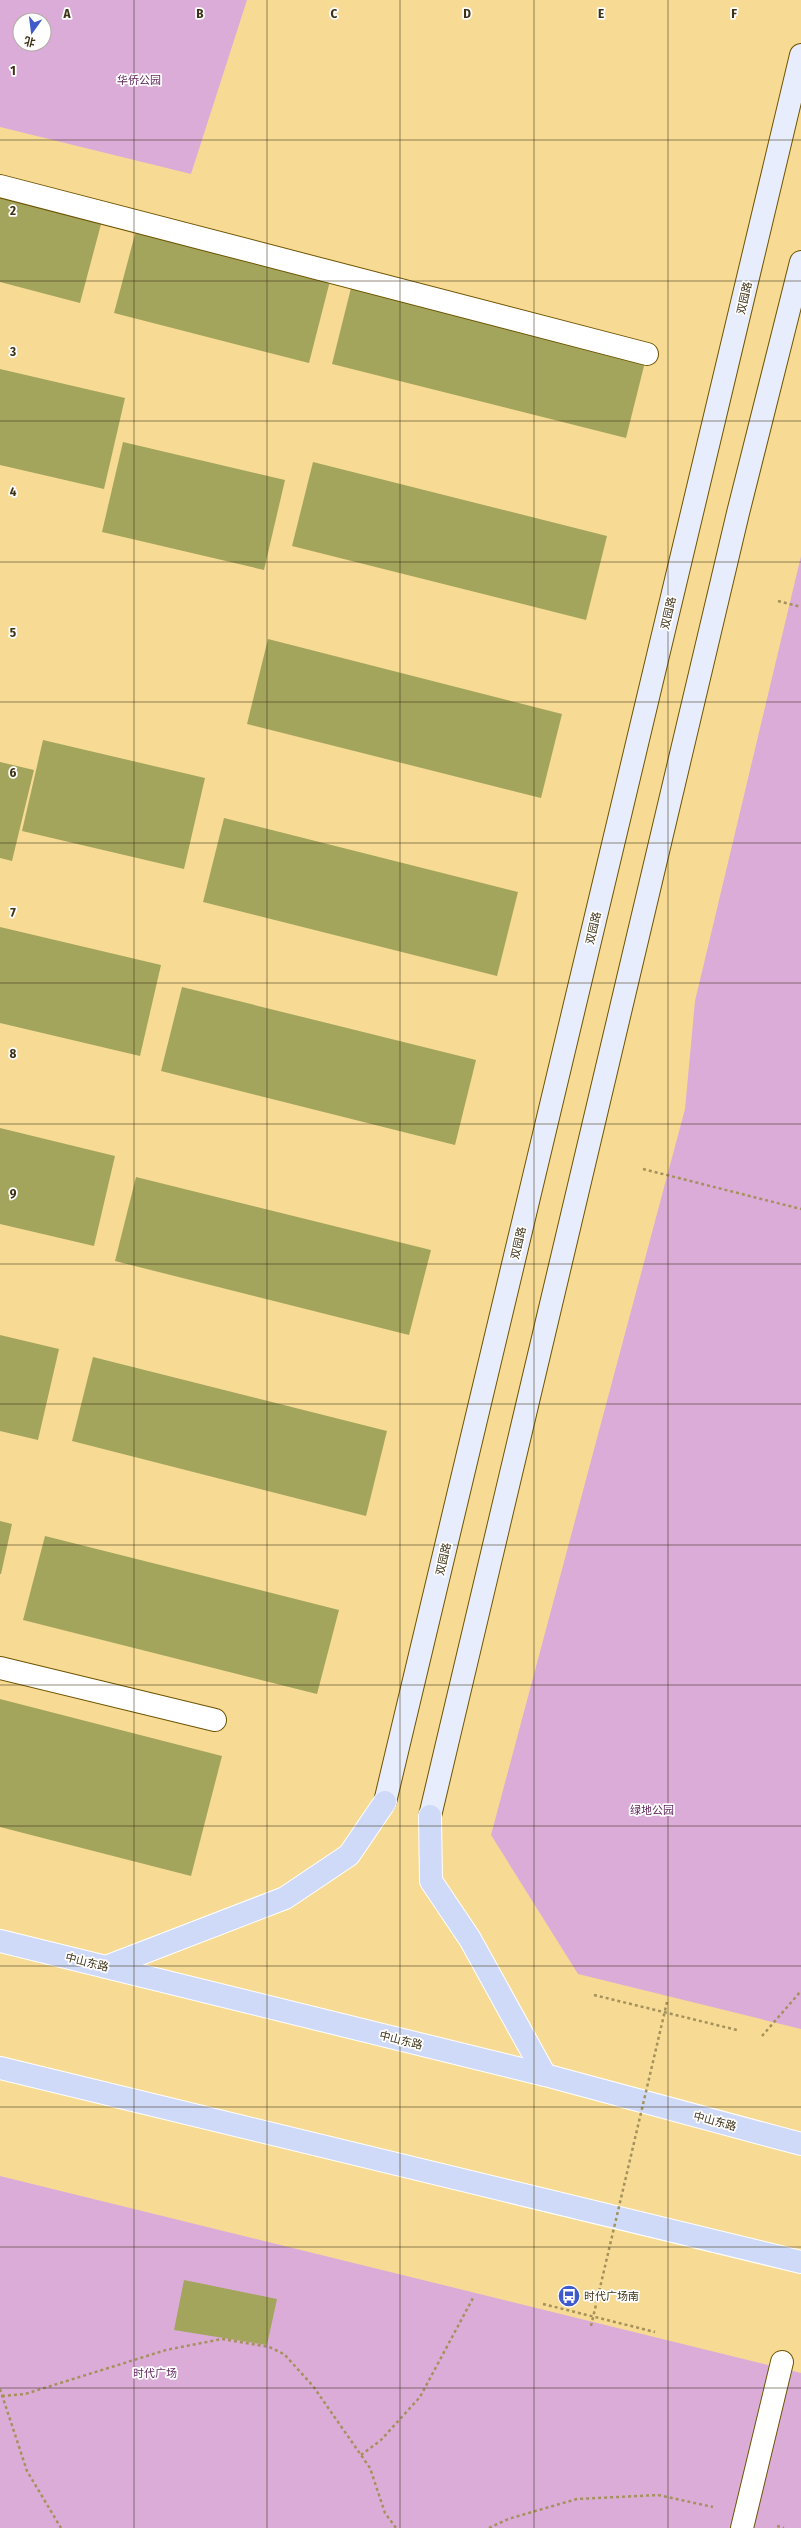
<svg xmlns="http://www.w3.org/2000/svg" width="801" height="2528" viewBox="0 0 801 2528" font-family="'Fira Sans Condensed','Noto Sans SC',sans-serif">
  <rect width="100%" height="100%" fill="#f7db94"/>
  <g fill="#dcacd9" fill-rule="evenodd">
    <path d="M0,0H247L191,174L0,127ZM20,20H44V44H20Z"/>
    <polygon points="801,556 801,2029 578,1974 491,1835 685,1109 695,1001"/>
    <polygon points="0,2176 801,2373 801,2528 0,2528"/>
  </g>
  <g fill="#a4a55d">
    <polygon points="0,186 104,213 80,303 0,282"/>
    <polygon points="138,223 332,273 309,363 114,313"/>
    <polygon points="353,280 647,354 626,438 332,364"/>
    <polygon points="0,369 125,398 104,489 0,465"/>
    <polygon points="123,442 285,480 264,570 102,532"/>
    <polygon points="313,462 607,536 586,620 292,546"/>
    <polygon points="268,639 562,714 541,798 247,724"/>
    <polygon points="43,740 205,778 184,869 22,831"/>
    <polygon points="0,762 34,770 12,861 0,858"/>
    <polygon points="224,818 518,892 497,976 203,902"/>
    <polygon points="0,927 161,965 140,1056 0,1023"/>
    <polygon points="182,987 476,1060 455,1145 161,1071"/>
    <polygon points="0,1128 115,1156 94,1246 0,1224"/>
    <polygon points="136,1177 431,1250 409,1335 115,1261"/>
    <polygon points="0,1335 59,1349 38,1440 0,1431"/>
    <polygon points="93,1357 387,1431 366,1516 72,1441"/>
    <polygon points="0,1521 12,1524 1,1574 0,1574"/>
    <polygon points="45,1536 339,1610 317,1694 23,1620"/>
    <polygon points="0,1699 222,1756 191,1876 0,1827"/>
    <polygon points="184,2280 277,2299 267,2345 174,2330"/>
  </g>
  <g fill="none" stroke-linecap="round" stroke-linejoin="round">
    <g stroke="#6e5400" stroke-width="24">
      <g id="street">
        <polyline points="0,186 647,354"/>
        <polyline points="0,1668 215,1720"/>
        <polyline points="742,2528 782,2362"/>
      </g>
    </g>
    <g stroke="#6e5400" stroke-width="24">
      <g id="secondary">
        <polyline points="385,1802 801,55"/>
        <polyline points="430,1816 738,513 801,262"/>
      </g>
    </g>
    <g stroke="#fff" stroke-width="24">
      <g id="primary">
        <polyline points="430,1816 431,1881 470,1939 545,2075"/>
        <polyline points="0,1941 545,2075 801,2144"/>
        <polyline points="106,1967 285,1898 349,1855 385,1802"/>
        <polyline points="0,2068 801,2262"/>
      </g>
    </g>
    <g stroke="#a5915c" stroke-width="2.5" stroke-dasharray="3 3" stroke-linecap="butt">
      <polyline points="778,601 801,607"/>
      <polyline points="643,1169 801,1209"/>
      <polyline points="594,1995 737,2030"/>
      <polyline points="762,2036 801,1991"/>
      <polyline points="543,2304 655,2332"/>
      <polyline points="0,2389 27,2471 61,2528"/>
      <polyline points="2,2396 25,2394 166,2350 222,2339 269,2347 284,2354 313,2386 370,2468 385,2513 396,2528"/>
      <polyline points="361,2455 381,2440 420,2397 473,2298"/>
      <polyline points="777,2526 784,2528"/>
      <polyline points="489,2528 508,2519 577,2499 658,2495 713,2507"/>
    </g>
    <use href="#street" stroke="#fff" stroke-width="22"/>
    <use href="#secondary" stroke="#e7edfc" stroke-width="22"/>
    <use href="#primary" stroke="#cfdaf8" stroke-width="22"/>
    <polyline stroke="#a5915c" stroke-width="2.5" stroke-dasharray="3 3" stroke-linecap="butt" points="591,2326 667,2002"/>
  </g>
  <path fill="none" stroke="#3d3215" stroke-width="1" stroke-opacity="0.55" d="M134,0V2528M267,0V2528M400,0V2528M534,0V2528M668,0V2528M0,140H801M0,281H801M0,421H801M0,562H801M0,702H801M0,843H801M0,983H801M0,1124H801M0,1264H801M0,1404H801M0,1545H801M0,1685H801M0,1826H801M0,1966H801M0,2107H801M0,2247H801M0,2388H801"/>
  <defs>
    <g id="bus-disc" transform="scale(1.15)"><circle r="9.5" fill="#3e5acc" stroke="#fefefe"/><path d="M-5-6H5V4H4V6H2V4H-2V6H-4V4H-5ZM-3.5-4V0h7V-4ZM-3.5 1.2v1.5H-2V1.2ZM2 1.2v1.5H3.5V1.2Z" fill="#fff"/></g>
  </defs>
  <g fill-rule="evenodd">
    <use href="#bus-disc" x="569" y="2296"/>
  </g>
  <g text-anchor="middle" stroke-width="3.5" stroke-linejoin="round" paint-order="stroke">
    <g font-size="11" fill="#632861" stroke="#fefefe">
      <text x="139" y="84">华侨公园</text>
      <text x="652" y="1814">绿地公园</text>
      <text x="155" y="2377">时代广场</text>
    </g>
    <g font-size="11" fill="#3d3215" stroke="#fefefe">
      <text transform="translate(744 298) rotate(-77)" y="4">双园路</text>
      <text transform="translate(668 613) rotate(-77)" y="4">双园路</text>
      <text transform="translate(593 928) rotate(-77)" y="4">双园路</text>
      <text transform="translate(518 1243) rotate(-77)" y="4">双园路</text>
      <text transform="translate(443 1559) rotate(-77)" y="4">双园路</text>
      <text transform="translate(87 1962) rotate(14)" y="4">中山东路</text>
      <text transform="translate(401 2040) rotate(14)" y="4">中山东路</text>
      <text transform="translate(715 2121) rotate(15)" y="4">中山东路</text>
    </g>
    <g font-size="11" fill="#3d3215" stroke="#fefefe" text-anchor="start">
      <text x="584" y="2300">时代广场南</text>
    </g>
  </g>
  <g font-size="13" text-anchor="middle" font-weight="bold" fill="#3d3215" stroke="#fefefe" stroke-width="3.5" stroke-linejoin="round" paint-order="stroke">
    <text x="67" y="18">A</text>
    <text x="200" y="18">B</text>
    <text x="334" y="18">C</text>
    <text x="467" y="18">D</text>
    <text x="601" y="18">E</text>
    <text x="734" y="18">F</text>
    <text x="13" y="75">1</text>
    <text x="13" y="215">2</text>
    <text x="13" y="356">3</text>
    <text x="13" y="496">4</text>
    <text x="13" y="637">5</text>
    <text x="13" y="777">6</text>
    <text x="13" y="917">7</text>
    <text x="13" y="1058">8</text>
    <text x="13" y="1198">9</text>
  </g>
  <g transform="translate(32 32) rotate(194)"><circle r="19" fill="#fefefe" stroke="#b1aca1"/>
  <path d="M0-3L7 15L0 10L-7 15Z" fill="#3e5acc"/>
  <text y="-6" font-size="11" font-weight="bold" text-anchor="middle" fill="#3d3215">北</text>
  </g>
</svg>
